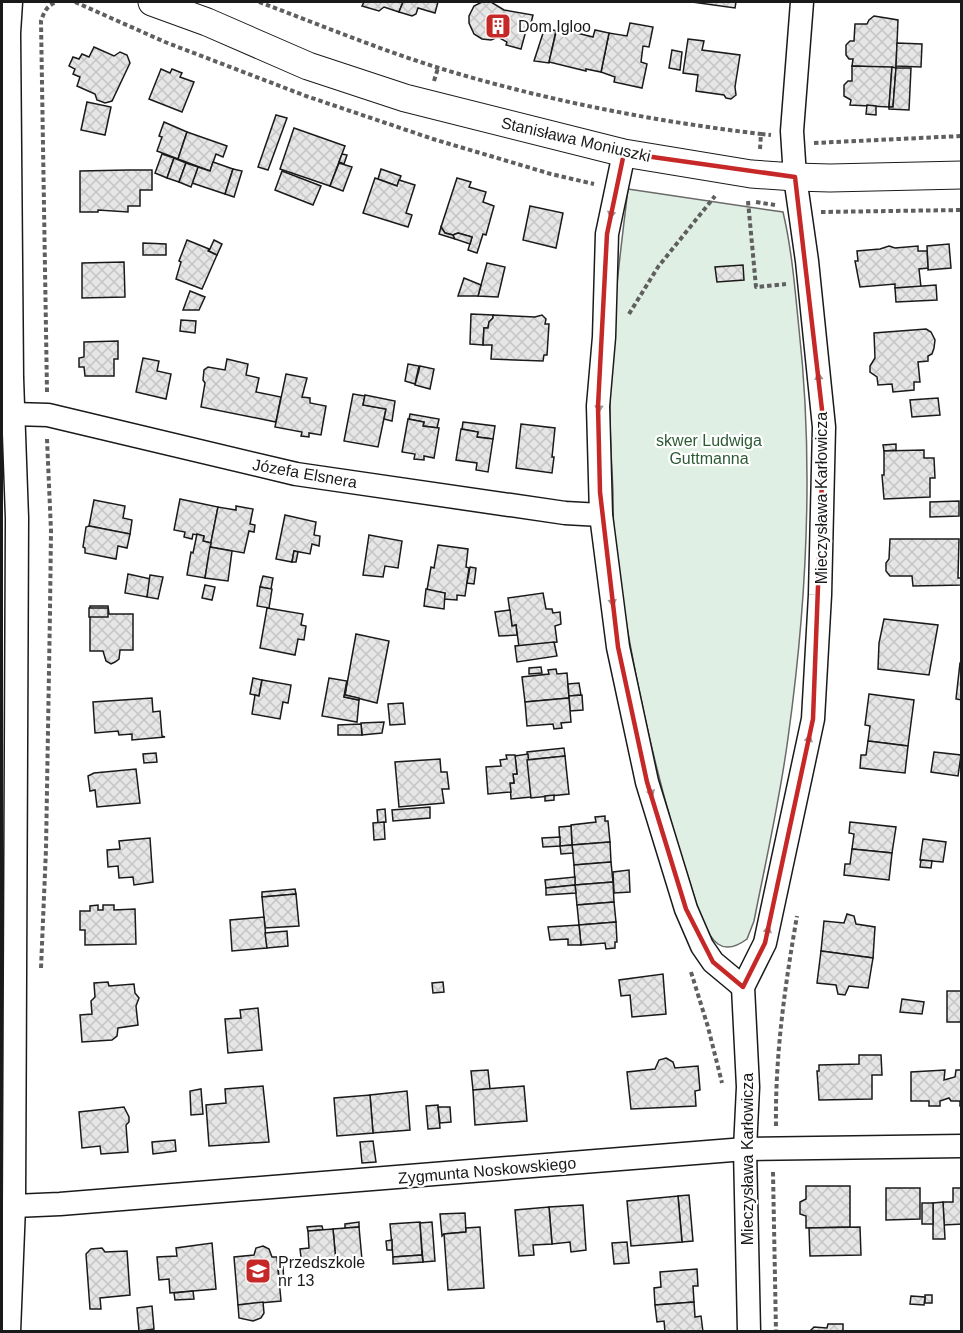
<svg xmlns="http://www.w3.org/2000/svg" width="963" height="1333" viewBox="0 0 963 1333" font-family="Helvetica,sans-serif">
  <defs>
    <pattern id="building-cross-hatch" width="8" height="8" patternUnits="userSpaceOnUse" patternTransform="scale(1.5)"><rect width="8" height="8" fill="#e6e6e6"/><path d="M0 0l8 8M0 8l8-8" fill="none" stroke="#c5c5c5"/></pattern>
  </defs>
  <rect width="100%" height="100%" fill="#fff"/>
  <path fill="#e0efe3" stroke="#6a6a6a" stroke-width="1.5" d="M628,189L783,212C792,250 795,290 799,329C814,465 807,602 788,738C780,799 766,860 754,921L747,939C739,945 728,951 718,944C704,934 695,899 690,883C655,777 629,657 615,547C613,529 613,510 613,492C612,467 610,441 610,415C609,339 619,264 628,189Z"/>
  <g fill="url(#building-cross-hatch)" stroke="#1a1a1a" stroke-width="1.5">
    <polygon points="364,2 403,2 399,12 384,7 379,11 362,6"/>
    <polygon points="403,2 438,2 435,13 418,8 416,14 412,16 399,12"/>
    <polygon points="482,2 491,2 504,10 533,15 531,23 528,23 521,49 506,45 507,42 498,37 491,40 482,39 474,34 469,23 469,16 474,6"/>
    <polygon points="692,2 736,2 735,8"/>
    <polygon points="874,16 898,20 896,68 852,66 853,59 849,59 846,55 846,45 850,41 854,41 855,24 867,24 869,20"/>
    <polygon points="630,23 653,27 649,47 643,46 641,62 647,64 642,88 614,82 615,77 601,72 609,33 627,36"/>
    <polygon points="545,27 556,31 549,63 534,61"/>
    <polygon points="557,28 593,37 595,30 609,33 601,72 586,69 586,71 549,62"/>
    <polygon points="688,39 704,41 702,50 740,55 735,87 736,95 731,99 726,98 724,95 696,91 698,75 683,73"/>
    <polygon points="897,43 922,44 921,67 896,66"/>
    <polygon points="94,47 114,56 120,52 127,55 130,63 112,101 105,103 97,100 95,94 77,86 80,77 73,74 75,69 69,66 73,57 79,59 82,54 89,57"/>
    <polygon points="672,50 682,52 680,70 669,68"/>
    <polygon points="852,66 892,67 889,107 850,105 851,100 844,96 844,85 848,81 852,81"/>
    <polygon points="892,67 896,68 893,107 889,107"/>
    <polygon points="896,68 911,68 909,110 889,109 889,107 893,107"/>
    <polygon points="161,69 170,73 172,69 182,73 180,77 194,82 182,112 149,99"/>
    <polygon points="87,102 111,107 105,135 81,130"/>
    <polygon points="867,105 876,106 876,115 866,114"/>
    <polygon points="276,115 287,118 268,170 258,167"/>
    <polygon points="164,122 187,132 178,159 157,151 162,137 159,136"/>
    <polygon points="294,128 345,146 330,186 280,169"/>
    <polygon points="187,132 227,146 223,157 216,154 210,171 178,159"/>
    <polygon points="162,154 174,158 167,178 155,173"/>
    <polygon points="342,154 347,155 344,164 339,162"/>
    <polygon points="174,158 186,163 179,182 167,178"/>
    <polygon points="213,162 233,169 225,194 192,183 198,167 210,171"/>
    <polygon points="186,163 198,167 191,187 179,182"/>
    <polygon points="339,163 352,167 343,191 330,186"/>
    <polygon points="233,169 242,171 234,197 225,194"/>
    <polygon points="381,169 401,176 397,186 378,179"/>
    <polygon points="128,170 152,170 152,190 140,190 140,206 128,206 128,212 98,210 98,212 80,212 80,171"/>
    <polygon points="282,171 321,186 313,205 275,190"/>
    <polygon points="375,178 397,186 399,180 415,185 406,213 412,215 408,227 363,213"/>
    <polygon points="457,178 471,182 469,187 486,192 483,202 494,206 486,235 483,234 477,253 468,250 472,237 458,233 453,235 445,233 441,227"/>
    <polygon points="530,206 563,213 556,248 523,240"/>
    <polygon points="441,227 445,233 453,235 455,239 439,234"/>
    <polygon points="458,233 472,237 470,244 455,239 453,235"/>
    <polygon points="187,240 209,249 208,251 217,255 202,289 176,279 181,262 179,261"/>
    <polygon points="214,240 222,244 217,255 209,251"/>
    <polygon points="143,243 166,244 166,255 143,255"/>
    <polygon points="949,244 951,268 928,270 927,246"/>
    <polygon points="889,246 895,248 918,246 918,251 927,251 928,268 919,269 921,287 895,288 895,284 860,287 855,261 858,261 857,251 880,249"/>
    <polygon points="124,262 125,297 82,298 82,263"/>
    <polygon points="487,263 505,267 498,297 478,296"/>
    <polygon points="743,265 744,280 717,282 715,267"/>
    <polygon points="464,278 481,285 478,296 458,296"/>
    <polygon points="936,285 937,300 896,302 895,288"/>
    <polygon points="190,291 205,297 199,310 183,310"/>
    <polygon points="471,314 493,315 493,318 489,322 488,328 484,328 483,345 470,344"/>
    <polygon points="493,315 535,317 542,315 546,319 545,324 549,324 547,355 544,355 543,361 491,359 492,345 483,345 484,328 488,328 489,322 493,318"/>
    <polygon points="181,320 196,321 195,333 180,331"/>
    <polygon points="926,329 931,332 935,340 934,348 932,354 928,356 928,361 918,362 920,382 914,382 914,390 893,392 892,384 878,385 877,377 870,372 870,366 875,358 874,333"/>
    <polygon points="118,341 118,359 114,359 114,376 85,376 84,367 79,367 79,358 84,357 84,342"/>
    <polygon points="143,358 159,361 157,371 171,374 166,399 136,392"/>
    <polygon points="227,359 248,364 246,375 259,378 256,392 281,397 276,422 201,407 205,383 203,380 204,370 208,367 225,370"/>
    <polygon points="408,364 419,366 415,384 405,381"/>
    <polygon points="420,366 434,369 430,389 415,385"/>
    <polygon points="286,374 307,378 302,397 310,398 310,403 326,406 321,435 309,433 309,437 301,436 302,432 275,427"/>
    <polygon points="353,394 365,396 363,405 386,409 378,447 344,441"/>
    <polygon points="365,395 395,401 392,421 384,419 386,409 363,405"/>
    <polygon points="938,398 940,415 912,417 910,400"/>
    <polygon points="410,414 439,419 437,428 423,426 424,422 409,419"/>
    <polygon points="408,419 424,422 423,426 439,428 434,458 424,456 424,460 414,459 415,454 402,452"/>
    <polygon points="463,422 495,426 493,439 477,437 478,432 462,429"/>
    <polygon points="521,424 555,428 552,457 554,457 552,473 516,468"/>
    <polygon points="461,429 478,432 477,437 493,439 488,472 476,470 477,463 456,460"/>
    <polygon points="896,444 896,450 884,451 883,445"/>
    <polygon points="924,450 924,458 934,458 935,478 930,478 930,497 884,499 882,475 884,475 884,451"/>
    <polygon points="180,499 218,507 211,543 203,541 204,536 193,534 192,539 184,537 185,532 174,530"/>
    <polygon points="94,500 125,506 123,518 132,520 130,534 89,526"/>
    <polygon points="959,501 959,516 930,517 930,502"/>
    <polygon points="236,506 253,509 250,524 255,525 254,532 249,531 244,553 210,547 218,507 236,510"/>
    <polygon points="285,515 316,522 314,535 320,536 319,546 312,544 310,554 294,551 292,562 276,559"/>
    <polygon points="89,526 130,534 127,548 118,546 116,559 85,553 85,548 83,547 86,527"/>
    <polygon points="197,534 204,536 203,541 211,543 205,578 187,575 191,552 193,553"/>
    <polygon points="369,535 402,541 398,568 385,566 383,577 363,575"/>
    <polygon points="890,539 959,539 958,578 962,578 962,585 913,586 912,576 890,576 886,571 886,563 889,559"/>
    <polygon points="438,545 468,549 466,567 469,568 465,596 457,595 457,600 444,599 445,593 427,590 431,567 434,568"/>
    <polygon points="210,547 232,551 228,581 205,578"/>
    <polygon points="294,551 298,552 296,562 292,562"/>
    <polygon points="470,567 476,568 474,584 467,583"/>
    <polygon points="128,574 151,579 147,597 125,593"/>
    <polygon points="150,575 163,577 158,599 147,597"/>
    <polygon points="263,576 273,578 271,589 260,587"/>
    <polygon points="205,585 215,587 212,600 202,598"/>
    <polygon points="260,587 272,589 269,608 257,606"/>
    <polygon points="426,589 445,593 444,609 424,606"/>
    <polygon points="543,593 546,609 552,609 553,613 560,612 561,624 555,626 557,642 519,647 516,625 512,626 508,598"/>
    <polygon points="90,606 108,606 109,614 133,614 133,650 120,650 119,659 115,662 111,664 106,661 103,651 90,651"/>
    <polygon points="108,608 108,617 89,617 89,608"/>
    <polygon points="267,608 303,614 301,625 306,626 304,640 298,639 295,655 260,648"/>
    <polygon points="510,610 512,626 516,625 517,635 499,636 495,612"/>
    <polygon points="884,619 938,625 929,675 878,669 879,643"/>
    <polygon points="356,634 389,641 377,703 345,695"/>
    <polygon points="554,642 557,656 517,662 515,646"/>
    <polygon points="960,663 962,663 962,700 956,699"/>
    <polygon points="541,667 542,673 529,674 529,668"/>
    <polygon points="556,669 557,674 567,673 569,698 525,702 522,677 549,674 548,670"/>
    <polygon points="253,678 262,680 259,696 250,694"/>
    <polygon points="329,678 347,681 344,697 359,700 357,722 322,716"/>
    <polygon points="262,680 291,685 288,703 283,702 280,719 252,714 255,695 259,696"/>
    <polygon points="347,681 345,695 359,698 359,700 344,697"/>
    <polygon points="579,683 581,695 569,696 568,684"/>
    <polygon points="869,694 914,700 908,746 868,741 870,726 865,725"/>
    <polygon points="582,695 583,710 570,711 569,696"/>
    <polygon points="152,698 153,712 160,711 162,736 165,737 132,740 132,734 119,735 118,731 95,733 93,702"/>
    <polygon points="569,698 571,722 561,723 562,728 554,729 553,724 527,726 525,702"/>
    <polygon points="403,703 405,724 390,725 388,704"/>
    <polygon points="384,722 382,733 362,735 361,723"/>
    <polygon points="361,724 362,735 338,735 338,725"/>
    <polygon points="868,741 908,746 905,773 860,768 861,755 866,755"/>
    <polygon points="564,748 565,756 528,760 527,752"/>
    <polygon points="934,752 961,755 958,776 931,772"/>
    <polygon points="156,753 157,762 144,763 143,754"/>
    <polygon points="528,754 531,797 511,799 510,783 514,783 513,774 517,774 515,756"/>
    <polygon points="506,755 515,755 517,774 513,774 514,783 510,783 511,792 488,794 486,767 501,766 500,760 507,759"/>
    <polygon points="565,756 569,794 531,798 527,760"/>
    <polygon points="440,759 441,772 447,772 449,789 442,789 444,803 399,807 395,762"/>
    <polygon points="136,769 140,803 97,807 95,790 90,791 88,776 94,773"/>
    <polygon points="554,795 554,800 545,801 545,796"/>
    <polygon points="430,807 430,818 393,821 392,810"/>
    <polygon points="385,809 386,822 378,823 377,810"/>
    <polygon points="605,816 605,821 608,821 610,842 572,845 571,825 596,822 595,817"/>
    <polygon points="384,822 385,839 374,840 373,823"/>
    <polygon points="850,822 896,827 892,853 852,849 854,834 849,833"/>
    <polygon points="571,826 572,845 560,846 559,827"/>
    <polygon points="560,837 560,846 543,847 542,838"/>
    <polygon points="150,838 153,882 134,885 133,877 119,878 118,866 108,867 107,850 120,849 119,841"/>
    <polygon points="923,839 946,842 943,862 920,860"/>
    <polygon points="610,842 611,862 574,865 572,845"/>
    <polygon points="572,845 573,853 561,854 560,846"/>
    <polygon points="852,849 892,853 889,880 844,875 845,864 850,864"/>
    <polygon points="921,860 932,861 931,868 920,867"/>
    <polygon points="611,862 613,882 575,885 574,865"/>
    <polygon points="629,870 630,892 614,893 613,872"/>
    <polygon points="575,877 575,885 546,888 545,880"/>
    <polygon points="613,882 614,902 577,905 575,885"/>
    <polygon points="575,885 576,893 546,895 546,888"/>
    <polygon points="295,889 296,894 262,897 262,892"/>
    <polygon points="296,894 299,926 265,928 262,897"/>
    <polygon points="614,902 616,922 579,925 577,905"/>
    <polygon points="98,905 98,910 103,910 103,905 114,905 114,910 135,909 136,944 85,945 85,930 80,930 80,911 90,911 90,906"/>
    <polygon points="847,914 854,916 856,924 875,927 873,958 821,951 824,921 844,923"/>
    <polygon points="264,917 267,948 232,951 230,920"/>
    <polygon points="616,922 617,942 615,942 615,948 606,949 605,943 581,945 579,925"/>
    <polygon points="579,925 581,945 568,945 568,939 550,940 548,927"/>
    <polygon points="287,931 288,946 267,948 265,933"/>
    <polygon points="821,951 873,958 868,988 849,986 845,995 838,994 836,985 817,983"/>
    <polygon points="663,974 666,1014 632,1017 630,995 621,996 619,980"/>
    <polygon points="108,982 109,986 134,984 135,993 139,998 136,1006 138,1025 118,1028 117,1036 112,1040 82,1042 80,1015 92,1014 91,1001 95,997 94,983"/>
    <polygon points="443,982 444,992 433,993 432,983"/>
    <rect x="947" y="991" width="15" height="31"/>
    <polygon points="902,999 924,1002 922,1014 900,1012"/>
    <polygon points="258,1008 262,1050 228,1053 225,1019 241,1018 240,1010"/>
    <polygon points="859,1055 881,1055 882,1075 872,1075 872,1099 819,1100 817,1071 819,1071 819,1065 859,1064"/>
    <polygon points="666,1058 673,1062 675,1068 698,1066 700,1090 695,1091 696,1106 631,1109 627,1072 655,1069 659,1060"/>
    <polygon points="488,1070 490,1089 473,1090 471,1071"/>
    <polygon points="945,1070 944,1080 955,1077 956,1070 962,1070 962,1106 960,1106 960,1101 951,1101 949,1098 940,1101 940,1106 929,1106 929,1101 911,1101 911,1072"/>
    <polygon points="263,1086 269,1142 209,1146 206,1105 226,1103 225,1089"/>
    <polygon points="524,1086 527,1121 475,1125 473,1090"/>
    <polygon points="201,1089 203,1114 191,1115 190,1091"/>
    <polygon points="407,1091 410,1130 373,1133 370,1095"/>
    <polygon points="370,1095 373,1133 337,1136 334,1098"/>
    <polygon points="438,1105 440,1128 428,1129 426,1106"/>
    <polygon points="124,1107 129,1117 129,1122 126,1125 128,1152 101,1154 100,1146 82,1148 79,1112"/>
    <polygon points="438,1107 450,1107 451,1122 440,1123"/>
    <polygon points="175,1140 176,1151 153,1154 152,1142"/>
    <polygon points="373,1141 376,1162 362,1163 360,1142"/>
    <polygon points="806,1186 850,1186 850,1227 806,1228 806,1216 800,1214 800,1202 806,1199"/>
    <polygon points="886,1188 920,1188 920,1219 886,1220"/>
    <polygon points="953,1188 962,1188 962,1224 944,1225 943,1202 953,1202"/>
    <polygon points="689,1195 693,1241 682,1242 678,1196"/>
    <polygon points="678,1196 682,1242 631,1246 627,1201"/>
    <polygon points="943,1202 945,1239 933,1239 933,1203"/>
    <rect x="922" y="1203" width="11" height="21"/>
    <polygon points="583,1205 586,1250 571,1252 570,1242 552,1244 549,1207"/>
    <polygon points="549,1207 552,1244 533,1245 534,1255 519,1256 515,1210"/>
    <polygon points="465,1213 466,1232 444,1234 442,1236 440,1214"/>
    <polygon points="359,1222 359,1227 345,1228 345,1224"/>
    <polygon points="420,1222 422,1255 393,1257 390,1224"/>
    <polygon points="432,1222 435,1261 423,1262 420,1223"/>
    <polygon points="319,1226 322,1226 323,1230 308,1231 307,1227"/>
    <polygon points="359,1227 362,1260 336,1262 333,1229"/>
    <polygon points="480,1227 484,1288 448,1290 444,1234 466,1232 466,1228"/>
    <polygon points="860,1227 861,1255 810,1256 809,1228"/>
    <polygon points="333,1229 336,1262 302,1265 300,1249 309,1248 308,1231"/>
    <polygon points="392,1240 392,1250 387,1250 386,1241"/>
    <polygon points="627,1242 629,1263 614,1264 612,1243"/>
    <polygon points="212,1243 216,1289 170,1293 169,1279 159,1280 157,1257 177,1256 176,1248"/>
    <polygon points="263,1246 269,1249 272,1257 277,1257 281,1301 238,1305 234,1257 254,1255 256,1248"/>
    <polygon points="102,1248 105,1252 127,1251 130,1295 100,1298 101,1309 90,1309 86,1254 91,1249"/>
    <polygon points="422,1255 423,1262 393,1264 393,1257"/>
    <polygon points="283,1267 284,1284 280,1285 278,1268"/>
    <polygon points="697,1269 698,1286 693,1286 694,1302 655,1305 654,1288 661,1287 660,1272"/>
    <polygon points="193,1291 194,1299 175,1300 174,1293"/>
    <rect x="925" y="1295" width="7" height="8"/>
    <polygon points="911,1296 925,1297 924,1305 910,1304"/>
    <polygon points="263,1302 264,1313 261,1318 253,1321 239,1318 238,1305"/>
    <polygon points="694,1302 695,1317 701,1316 703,1332 665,1332 664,1321 657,1322 655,1305"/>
    <polygon points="152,1306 154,1329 139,1331 137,1308"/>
    <polygon points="828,1324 843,1324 843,1332 809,1332 814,1327 827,1328"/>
  </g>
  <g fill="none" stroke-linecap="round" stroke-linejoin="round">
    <g stroke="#1a1a1a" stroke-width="25">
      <g id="minor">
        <polyline points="624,153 607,234 604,337 598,406 601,515 618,647 647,782 686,909 702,946 713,962 743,987"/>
        <polyline points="13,414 48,415 296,474 565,513 601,515"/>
        <polyline points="14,1206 60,1204 745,1149 962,1146"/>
        <polyline points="9,1332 14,1206 17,518 12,378 9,33 11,2"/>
        <polyline points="749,1332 745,1149 748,1087 743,987 765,943 813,719 820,595 824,427 807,261 795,177 792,131 802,2"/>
      </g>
    </g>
    <g stroke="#1a1a1a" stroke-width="29">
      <polyline id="tertiary" points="152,2 207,22 308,66 405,98 624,153 751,174 795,177 830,178 962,175"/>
    </g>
    <g stroke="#5f5f5f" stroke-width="4" stroke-dasharray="4.5 3" stroke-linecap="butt">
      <polyline points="75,2 165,42 306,96 433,139 551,174 594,184"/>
      <path d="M259,2C318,24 378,49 439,68C544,100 652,121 761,134"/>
      <polyline points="434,81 438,68"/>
      <polyline points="814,143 962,136"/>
      <polyline points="760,149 761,134 771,135"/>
      <polyline points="748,201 756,287 786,284"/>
      <polyline points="756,202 775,205"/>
      <polyline points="821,212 962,210"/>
      <polyline points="629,314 658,267 715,196"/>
      <path d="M47,392L41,21C44,12 47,5 57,2"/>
      <polyline points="41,968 46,849 50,611 51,531 47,439"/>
      <polyline points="691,972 708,1027 722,1083"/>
      <path d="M776,1126C775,1055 785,985 797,916"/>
      <polyline points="773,1172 776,1332"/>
    </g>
    <use href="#minor" stroke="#fff" stroke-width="22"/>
    <use href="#tertiary" stroke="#fff" stroke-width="27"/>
  </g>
  <defs><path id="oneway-solid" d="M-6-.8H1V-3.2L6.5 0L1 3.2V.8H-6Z" transform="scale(1.5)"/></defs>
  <g fill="#989898">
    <use href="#oneway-solid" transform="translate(612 210) rotate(102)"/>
    <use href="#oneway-solid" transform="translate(819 381) rotate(-96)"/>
    <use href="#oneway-solid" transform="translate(599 404) rotate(92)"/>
    <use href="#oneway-solid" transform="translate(612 598) rotate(83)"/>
    <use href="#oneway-solid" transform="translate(808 743) rotate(-78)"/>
    <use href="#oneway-solid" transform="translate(650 789) rotate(73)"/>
    <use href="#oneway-solid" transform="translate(767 934) rotate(-78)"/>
  </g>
  <path fill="none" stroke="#c62828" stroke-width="4.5" stroke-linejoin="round" d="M624,153L795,177L824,427L813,719L765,943L743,987L713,962L686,909L647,782L618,647L600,492L598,406L607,234Z"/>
  <defs>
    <g id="building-square" transform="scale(1.35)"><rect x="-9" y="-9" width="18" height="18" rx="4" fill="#c62828" stroke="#fff"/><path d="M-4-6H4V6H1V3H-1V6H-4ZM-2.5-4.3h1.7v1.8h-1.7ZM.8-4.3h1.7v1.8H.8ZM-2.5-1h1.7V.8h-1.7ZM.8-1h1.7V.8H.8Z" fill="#fff"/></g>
    <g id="school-square" transform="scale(1.35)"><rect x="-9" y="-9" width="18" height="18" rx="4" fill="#c62828" stroke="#fff"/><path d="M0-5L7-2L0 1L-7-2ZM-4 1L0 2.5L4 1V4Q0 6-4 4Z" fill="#fff"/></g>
  </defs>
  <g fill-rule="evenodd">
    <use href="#building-square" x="498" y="26"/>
    <use href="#school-square" x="258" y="1271"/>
  </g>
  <g text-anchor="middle" stroke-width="4.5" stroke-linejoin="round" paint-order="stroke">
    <g font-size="16" fill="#1a1a1a" stroke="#fff" text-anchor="start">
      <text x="518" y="32">Dom Igloo</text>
      <text x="278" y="1268">Przedszkole<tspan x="278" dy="18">nr 13</tspan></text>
    </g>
    <g font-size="16" fill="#1a1a1a" stroke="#fff">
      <text transform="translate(576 139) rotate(13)" y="6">Stanisława Moniuszki</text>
      <text transform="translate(305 473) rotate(10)" y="6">Józefa Elsnera</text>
      <text transform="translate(821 498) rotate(-90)" y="6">Mieczysława Karłowicza</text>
      <text transform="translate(747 1159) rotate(-90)" y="6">Mieczysława Karłowicza</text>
      <text transform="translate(487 1170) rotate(-5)" y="6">Zygmunta Noskowskiego</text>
    </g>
    <g font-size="16" fill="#2b5a34" stroke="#fff">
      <text x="709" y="446">skwer Ludwiga<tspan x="709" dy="18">Guttmanna</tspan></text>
    </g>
  </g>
  <rect width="963" height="1333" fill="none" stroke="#1a1a1a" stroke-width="6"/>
</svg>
